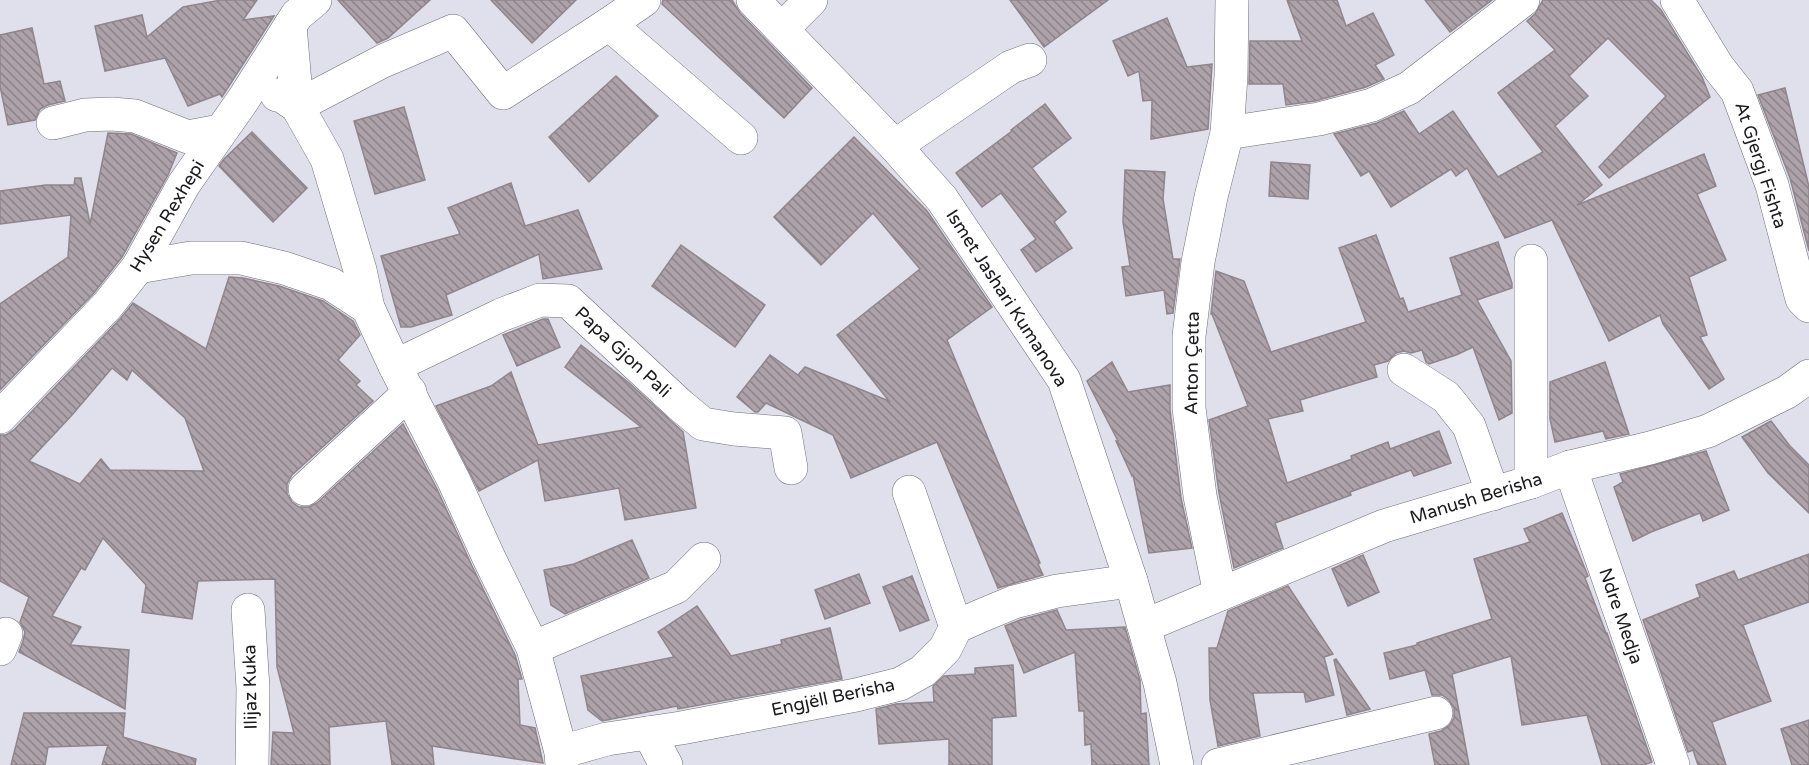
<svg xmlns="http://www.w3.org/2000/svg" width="1809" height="765" viewBox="0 0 1809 765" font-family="'Varela Round',sans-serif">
  <defs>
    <pattern id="building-back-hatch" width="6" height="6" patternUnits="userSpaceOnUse" patternTransform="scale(1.5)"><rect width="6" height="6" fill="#ada2a9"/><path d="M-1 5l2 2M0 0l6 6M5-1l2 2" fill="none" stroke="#8c8389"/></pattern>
  </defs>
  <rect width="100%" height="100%" fill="#dfe0ec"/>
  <g fill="url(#building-back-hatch)" stroke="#8f858b" stroke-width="1.5" fill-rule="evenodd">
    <polygon points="221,0 257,0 243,20 274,16 222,97 220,94 188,106 165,58 105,71 95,26 142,15 147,37 183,7"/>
    <polygon points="338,0 430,0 388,38 377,43"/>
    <polygon points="491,0 576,0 532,43"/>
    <polygon points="663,0 732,0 740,13 812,88 784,118 662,4"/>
    <polygon points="1010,0 1108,0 1044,47"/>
    <polygon points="1287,0 1337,0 1346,26 1373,13 1394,55 1375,65 1384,79 1366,87 1315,101 1286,105 1283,84 1249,84 1250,41 1302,41"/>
    <polygon points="1425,0 1492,0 1450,32"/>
    <polygon points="1543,0 1651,0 1661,10 1702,77 1710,97 1609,178 1599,167 1666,96 1608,38 1569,76 1588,96 1555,126 1602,185 1577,205 1704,154 1716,186 1697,194 1726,260 1689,277 1707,335 1700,337 1724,379 1709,389 1663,324 1660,315 1609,341 1552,220 1505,238 1467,168 1456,176 1451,169 1391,207 1369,171 1361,176 1334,134 1377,123 1404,111 1419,134 1453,111 1498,177 1543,152 1498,93 1555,50 1527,21 1535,14"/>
    <polygon points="1167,18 1187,67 1212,64 1208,129 1151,139 1152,100 1143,101 1139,71 1128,76 1113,41"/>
    <polygon points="32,28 44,84 60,81 65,101 48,105 40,109 35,120 8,125 0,86 0,35"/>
    <polygon points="616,76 658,116 589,182 549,137"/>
    <polygon points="1785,88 1809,187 1809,251 1790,178 1758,95"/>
    <polygon points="1045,104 1071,138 1032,168 1066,212 1054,222 1072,248 1036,272 1021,250 1036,239 1001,193 982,207 956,173 1012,131 1011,130"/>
    <polygon points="404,107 425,180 375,194 354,121"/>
    <polygon points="252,132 307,188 273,222 219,166 224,159"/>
    <polygon points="108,133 131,134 177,153 168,175 122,257 93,294 0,390 0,304 68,257 71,215 0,224 0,191 46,185 74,185 75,178 81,178 90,224"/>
    <polygon points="854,137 927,211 992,307 947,340 1040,563 1038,564 1043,575 998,588 937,442 851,478 833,435 766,403 758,412 755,412 737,397 770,355 798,375 805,367 889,401 837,335 920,269 873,213 821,265 774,217"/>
    <polygon points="1271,162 1310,165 1308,199 1269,196"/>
    <polygon points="1125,170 1165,172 1163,199 1173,259 1180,259 1173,313 1167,314 1164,290 1126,296 1122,267 1130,266 1123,222"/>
    <polygon points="511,183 525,226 578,210 602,269 543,279 539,254 446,295 452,315 411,327 401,327 381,256 460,234 448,208"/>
    <polygon points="1376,235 1400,299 1403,298 1408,312 1462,295 1450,258 1498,242 1512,283 1512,288 1477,300 1511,361 1512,413 1499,420 1473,347 1456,355 1429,364 1426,362 1422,350 1411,353 1404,351 1396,353 1388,361 1374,365 1377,377 1300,400 1303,411 1268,419 1287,483 1352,459 1351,456 1388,442 1390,449 1439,431 1451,463 1414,476 1411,470 1350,492 1351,495 1275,523 1283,548 1234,568 1219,493 1209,420 1248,406 1212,314 1211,314 1216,271 1244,281 1271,352 1366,322 1339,248"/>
    <polygon points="681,245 765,305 735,347 652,286"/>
    <path d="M229,277L243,278L279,286L323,301L353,321L360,335L338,360L360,381L356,385L373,401L292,475L287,484V494L292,502L299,507H309L317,503L403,424L437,489L472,566L515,655L522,679H518L520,725L535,728L543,763L432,746L434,765H392L386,721L329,727L330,765H271L273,732L294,733L277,667L275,579L198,581L192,619L142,612L146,585L103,538L85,570L81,568L52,616L81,627L70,645L129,650L125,709L19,652L23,641L25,632L20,622L29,597L0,581V435H6L14,430L120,319L133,303L206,349ZM112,368L127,380L132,370L185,418L204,471L110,470L101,459L80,484L29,461L72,415Z"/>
    <polygon points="543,319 548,319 560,347 517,366 503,335"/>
    <polygon points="581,345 628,382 683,432 696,508 625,520 619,488 545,501 538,460 479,491 436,406 491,386 511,372 538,445 641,427 565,367"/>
    <polygon points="1112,362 1128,392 1170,385 1170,410 1181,498 1192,548 1149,553 1133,475 1132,476 1116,441 1118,441 1087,381"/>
    <polygon points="1605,362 1629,434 1606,439 1603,431 1555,442 1550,419 1550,382"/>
    <polygon points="1771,421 1790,446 1809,465 1809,513 1768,473 1742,437"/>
    <polygon points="1706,451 1729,510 1703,521 1700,513 1651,532 1633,541 1614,487 1623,482 1620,474"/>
    <polygon points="1562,513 1588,576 1585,578 1606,633 1607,633 1652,762 1644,765 1602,765 1587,715 1522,725 1511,656 1452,674 1469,765 1435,765 1429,734 1441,731 1449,726 1454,718 1454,708 1449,700 1442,695 1432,695 1425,670 1390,679 1384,653 1417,645 1417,643 1492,619 1474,559 1530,542 1524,529"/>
    <polygon points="632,540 649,578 565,614 551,605 544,570 574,564"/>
    <polygon points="1809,554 1809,602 1743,625 1771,701 1712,722 1726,765 1698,765 1693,750 1688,752 1643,620 1700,597 1696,585 1734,571 1738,580"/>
    <polygon points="1363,555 1379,592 1348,606 1332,569"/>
    <polygon points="859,574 870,603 825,619 815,590"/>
    <polygon points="912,576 929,620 900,631 883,587"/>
    <polygon points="1288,586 1333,654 1324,657 1334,695 1306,702 1304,692 1253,693 1260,736 1218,746 1210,700 1209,648 1217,648 1228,611"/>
    <polygon points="697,606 731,656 782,644 781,640 830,628 842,679 678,709 677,706 602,721 588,710 581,676 674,657 658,632"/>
    <polygon points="1057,610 1066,630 1125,627 1140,680 1141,714 1146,713 1149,765 1092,765 1091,744 1085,745 1084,711 1079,711 1075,652 1024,673 1005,626 1020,620"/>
    <polygon points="1336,659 1370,709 1347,715 1334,660"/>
    <polygon points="1013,665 1016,716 992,718 992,765 949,765 949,739 879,744 876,709 896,704 934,702 933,686 944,676 975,674 975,668"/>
    <polygon points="24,713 125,713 123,737 196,759 195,765 102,765 108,745 48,747 45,765 11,765"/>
    <polygon points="1809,720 1809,765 1792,765 1781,729"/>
  </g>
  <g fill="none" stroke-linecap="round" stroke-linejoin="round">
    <g stroke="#6d6e78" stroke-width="34">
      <g id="minor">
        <polyline points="753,0 895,146 942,199 1064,380 1131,581 1160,683 1177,765"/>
        <polyline points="1677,0 1718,67 1737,91 1772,185 1802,299 1809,306"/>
        <polyline points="609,24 644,0"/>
        <polyline points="290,26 297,106 383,61 453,31 503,93 609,24 741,138"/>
        <polyline points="782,29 811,0"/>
        <polyline points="277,95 282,96 297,106 327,159 360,270 368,308"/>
        <polyline points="53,123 85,115 112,114 135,116 188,137 220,131"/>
        <polyline points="1227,133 1319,119 1372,105 1409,88 1523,0"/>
        <polyline points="895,146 1011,67 1030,60"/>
        <polyline points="1531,261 1531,482"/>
        <polyline points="138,267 191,258 241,258 284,268 331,284 368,308 395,366 454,481 489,558 533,648 561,752 562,765"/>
        <polyline points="395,366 501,315 540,300 568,301 680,405 703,424 734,429 785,433 791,468"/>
        <polyline points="1404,370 1446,397 1469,426 1493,494"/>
        <polyline points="0,417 107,306 138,267 184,184 243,100 297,15 315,0"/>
        <polyline points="1570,467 1673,765"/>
        <polyline points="305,489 410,392"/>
        <polyline points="909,492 956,627"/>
        <polyline points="1220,594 1200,496 1189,408 1189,336 1198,262 1211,197 1227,133 1231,76 1232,0"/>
        <polyline points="248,610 253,688 252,765"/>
        <polyline points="1144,626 1384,526 1531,482 1570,467 1650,448 1708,431 1787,392 1809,376"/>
        <polyline points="533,648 676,587 704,559"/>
        <polyline points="0,649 6,634"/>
        <polyline points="649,733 666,765"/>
        <polyline points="561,752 607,739 681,728 856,695 900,684 923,671 945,649 956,627 978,617 1014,602 1057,591 1131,581"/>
        <polyline points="1218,765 1436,713"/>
      </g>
    </g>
    <use href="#minor" stroke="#fff" stroke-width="33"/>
  </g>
  <g text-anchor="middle" stroke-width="4.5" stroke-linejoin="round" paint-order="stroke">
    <g font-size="18" fill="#1a1a1e" stroke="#fff">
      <text transform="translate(1761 165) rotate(72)" y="6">At Gjergj Fishta</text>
      <text transform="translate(167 216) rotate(-59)" y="6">Hysen Rexhepi</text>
      <text transform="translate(1007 298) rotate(57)" y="6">Ismet Jashari Kumanova</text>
      <text transform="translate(623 352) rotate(43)" y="6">Papa Gjon Pali</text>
      <text transform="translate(1192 363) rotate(-89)" y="6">Anton Çetta</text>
      <text transform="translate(1476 498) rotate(-17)" y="6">Manush Berisha</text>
      <text transform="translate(1621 616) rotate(71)" y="6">Ndre Medja</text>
      <text transform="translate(250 687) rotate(-91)" y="6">Ilijaz Kuka</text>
      <text transform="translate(833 697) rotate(-12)" y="6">Engjëll Berisha</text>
    </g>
  </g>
</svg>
